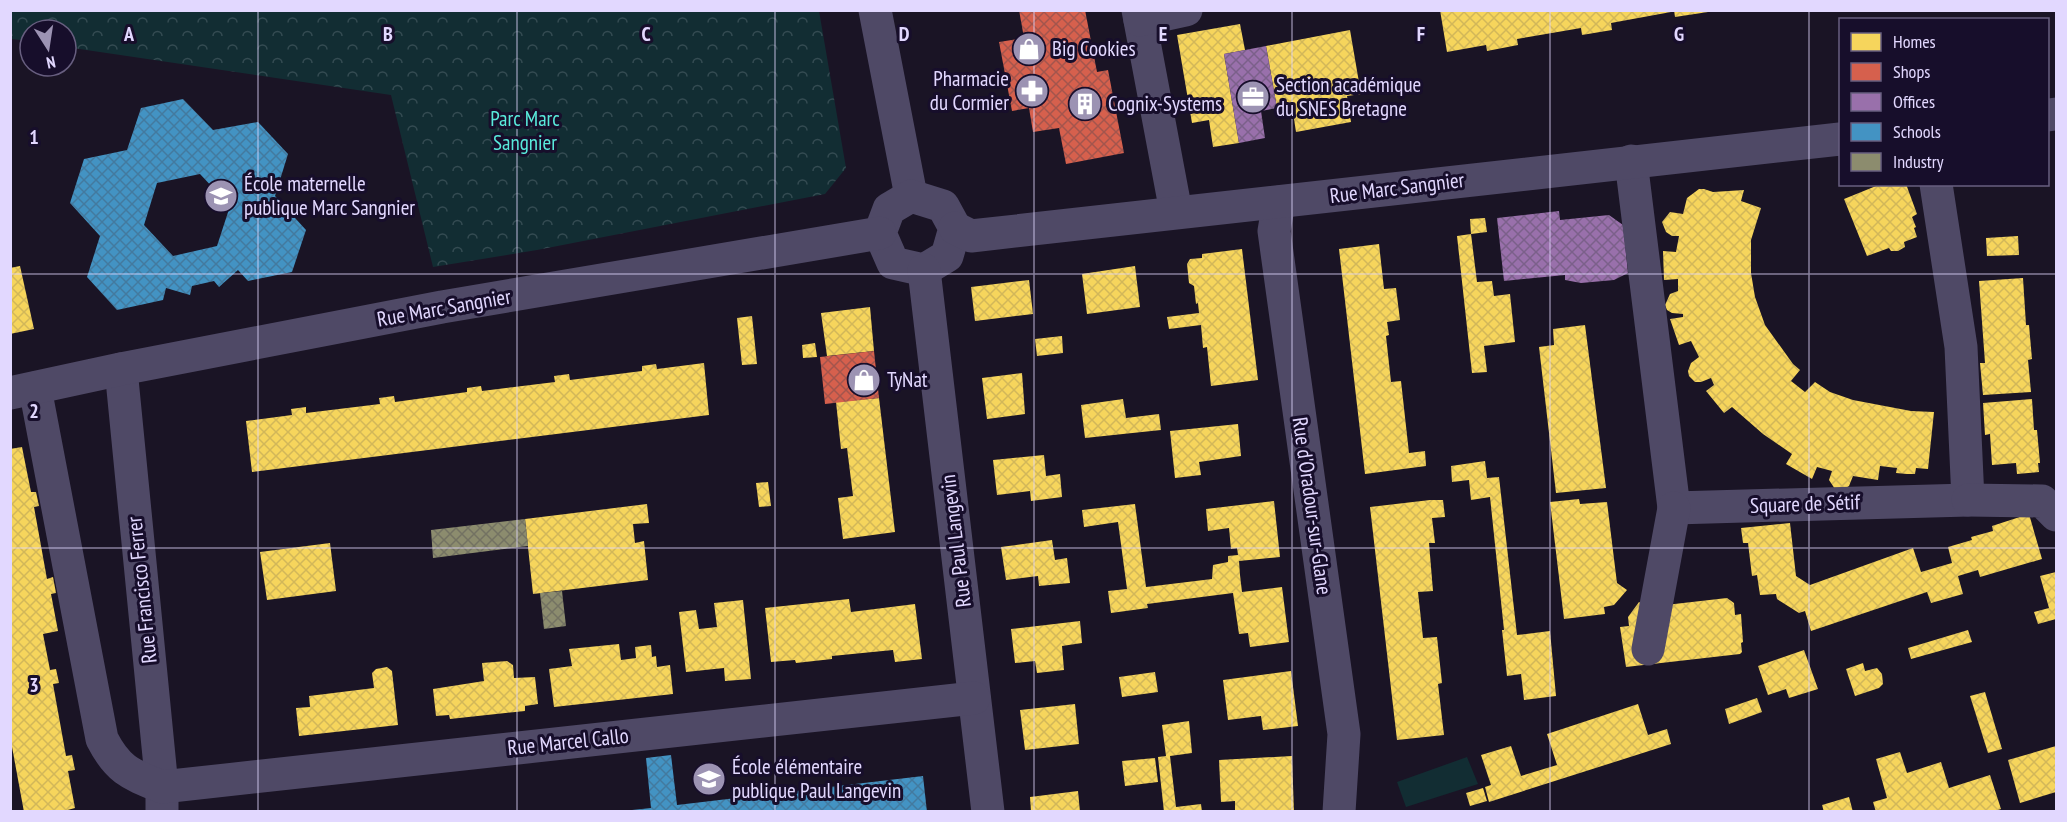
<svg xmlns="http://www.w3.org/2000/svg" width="2067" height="822" viewBox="0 0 2067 822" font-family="'PT Sans Narrow',sans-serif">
  <defs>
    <pattern id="forest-crowns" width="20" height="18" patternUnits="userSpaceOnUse" patternTransform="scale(1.5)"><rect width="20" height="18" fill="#122d33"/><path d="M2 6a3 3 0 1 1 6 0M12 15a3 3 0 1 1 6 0" fill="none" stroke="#344b52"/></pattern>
    <pattern id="homes-cross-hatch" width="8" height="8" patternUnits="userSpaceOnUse" patternTransform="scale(1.5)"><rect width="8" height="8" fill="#f6d55c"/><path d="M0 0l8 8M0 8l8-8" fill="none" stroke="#d2b759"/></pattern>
    <pattern id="shops-cross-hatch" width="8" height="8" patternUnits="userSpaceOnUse" patternTransform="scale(1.5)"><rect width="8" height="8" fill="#d6604d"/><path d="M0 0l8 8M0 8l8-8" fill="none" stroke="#a3554d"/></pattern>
    <pattern id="offices-cross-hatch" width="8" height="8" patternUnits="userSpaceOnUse" patternTransform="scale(1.5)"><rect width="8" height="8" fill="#9970ab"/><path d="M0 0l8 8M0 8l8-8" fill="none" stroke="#7b608a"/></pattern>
    <pattern id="schools-cross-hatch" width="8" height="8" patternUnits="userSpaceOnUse" patternTransform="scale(1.5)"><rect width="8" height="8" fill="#4393c3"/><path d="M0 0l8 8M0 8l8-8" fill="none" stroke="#437a9f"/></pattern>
    <pattern id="industry-cross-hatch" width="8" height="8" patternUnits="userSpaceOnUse" patternTransform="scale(1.5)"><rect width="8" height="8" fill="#8c8c6e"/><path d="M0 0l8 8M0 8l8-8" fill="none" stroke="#737262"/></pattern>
  </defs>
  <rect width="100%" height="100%" fill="#1a1425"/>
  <polygon fill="url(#forest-crowns)" points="11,10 819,11 846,168 825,194 537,250 433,267 391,95 66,47 66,30 30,30 30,41 11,39"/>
  <polygon fill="#122d33" points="1467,757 1478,784 1406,807 1397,782"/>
  <g fill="url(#homes-cross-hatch)">
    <polygon points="1440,10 1671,10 1671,12 1611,23 1612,30 1582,35 1581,28 1517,39 1518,45 1487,51 1486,45 1447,52"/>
    <polygon points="1674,10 1708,10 1708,12 1675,17"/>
    <polygon points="1240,24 1245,50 1224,54 1239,143 1213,147 1209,120 1192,123 1177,35"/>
    <polygon points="1350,30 1361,94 1347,96 1351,122 1296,132 1292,106 1277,108 1266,46"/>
    <polygon points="1881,184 1906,184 1917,214 1912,217 1916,227 1914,228 1917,237 1904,242 1905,247 1898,251 1891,251 1889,248 1867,256 1844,199"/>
    <polygon points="1699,189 1704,189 1713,192 1744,190 1741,201 1761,208 1751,240 1751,273 1755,297 1765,325 1793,364 1800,370 1791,381 1805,392 1815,382 1830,392 1853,400 1911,411 1934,412 1928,469 1916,468 1915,474 1907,474 1896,473 1897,468 1880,466 1878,480 1853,476 1849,486 1844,489 1835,489 1829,480 1832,471 1817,467 1812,479 1786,464 1792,454 1763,434 1732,407 1724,413 1706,391 1714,385 1711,378 1701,382 1695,382 1689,376 1688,371 1691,363 1699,357 1691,341 1679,345 1670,319 1683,317 1683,314 1672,313 1667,310 1665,305 1670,294 1678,291 1678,279 1664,280 1663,251 1676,252 1679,236 1672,236 1666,232 1662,222 1670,212 1683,214 1687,198"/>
    <polygon points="1485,218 1487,232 1471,234 1477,282 1492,281 1494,296 1510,294 1515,342 1484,346 1487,372 1472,373 1457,236 1471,234 1470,219"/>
    <polygon points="2018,236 2019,255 1987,256 1986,238"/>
    <polygon points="1379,244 1384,289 1396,288 1400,320 1387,322 1389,335 1386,336 1391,382 1401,381 1409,453 1425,451 1426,466 1365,474 1339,249"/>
    <polygon points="1242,249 1258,380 1211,386 1207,347 1203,348 1201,325 1169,329 1167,317 1199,313 1198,303 1196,304 1194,286 1189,283 1187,264 1190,259 1202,258 1202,254"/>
    <polygon points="20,266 34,329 10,334 10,268"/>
    <polygon points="1135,266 1140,307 1087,314 1082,274"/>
    <polygon points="2023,278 2026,325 2029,325 2032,359 2028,360 2031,392 1983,395 1980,363 1985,363 1979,281"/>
    <polygon points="1029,280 1033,314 975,321 971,287"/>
    <polygon points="870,307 874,351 827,356 821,313"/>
    <polygon points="752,316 757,364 742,365 737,318"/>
    <polygon points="1585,325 1606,488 1556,493 1539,347 1554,345 1553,329"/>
    <polygon points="1062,336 1063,353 1037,356 1035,339"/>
    <polygon points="815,343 817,357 803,358 802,345"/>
    <polygon points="704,363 709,415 252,472 246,421 292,415 291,409 306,407 306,413 380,404 379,398 394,396 395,402 467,392 467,388 481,386 482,391 555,382 554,376 569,374 570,380 642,371 642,366 656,364 657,369"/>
    <polygon points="1022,373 1025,414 987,419 982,378"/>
    <polygon points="879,398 895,532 843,539 838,498 853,496 847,448 841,449 836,402"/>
    <polygon points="1123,399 1126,418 1159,414 1161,430 1085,438 1081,405"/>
    <polygon points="2032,399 2034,430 2037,430 2040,463 2038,463 2039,472 2017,474 2016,463 1992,465 1990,434 1985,435 1983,403"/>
    <polygon points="1238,424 1241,456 1199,462 1201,475 1175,478 1170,431"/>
    <polygon points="22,447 31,492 36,492 39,506 34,507 47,579 53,577 56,593 51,594 58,631 43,634 50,670 56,669 59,683 53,684 66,756 72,755 75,770 68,771 75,808 60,812 24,812 10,736 10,449"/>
    <polygon points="1044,455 1046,476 1060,474 1062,497 1031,501 1030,491 997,495 993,460"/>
    <polygon points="1485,461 1487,478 1499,477 1517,635 1550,631 1556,696 1524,700 1521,674 1507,676 1502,630 1504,630 1490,497 1471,500 1469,480 1452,482 1451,466"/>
    <polygon points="768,482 771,506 759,507 756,483"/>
    <polygon points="1579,499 1580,504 1607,502 1617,583 1627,590 1614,605 1604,607 1605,614 1564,619 1550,502"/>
    <polygon points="1430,500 1443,500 1445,517 1432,518 1435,543 1429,543 1433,591 1418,592 1423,638 1437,637 1442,683 1438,684 1444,735 1397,740 1370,507"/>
    <polygon points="1274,501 1280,557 1239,561 1240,575 1242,592 1282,587 1289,642 1250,647 1248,633 1239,634 1233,593 1147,604 1148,608 1111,613 1108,591 1127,589 1118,522 1084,527 1082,510 1135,504 1146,587 1212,579 1213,565 1228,562 1228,556 1238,555 1237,548 1231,549 1229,528 1208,531 1206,509"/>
    <polygon points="647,504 649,523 633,524 635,543 644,541 648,580 533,594 525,519"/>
    <polygon points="2029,514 2042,559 1980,577 1978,570 1958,576 1963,594 1931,603 1927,592 1811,631 1805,611 1799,613 1777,599 1776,594 1760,595 1757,575 1752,576 1748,543 1743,543 1741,528 1790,523 1796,576 1810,585 1913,548 1921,572 1952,563 1948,547 1972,540 1971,537 1993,531 1992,526"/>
    <polygon points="1052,540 1055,560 1067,558 1070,583 1039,586 1038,576 1006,580 1001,547"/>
    <polygon points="330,543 336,591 267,600 260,552"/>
    <polygon points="2056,572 2056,619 2038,624 2034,612 2049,608 2040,576"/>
    <polygon points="1727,598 1734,603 1735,615 1741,614 1743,642 1741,643 1742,652 1740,654 1626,667 1620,627 1629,626 1628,617 1639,602 1648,607"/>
    <polygon points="849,599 851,612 915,604 922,659 895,662 893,650 832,656 832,659 796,663 795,660 771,662 765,608"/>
    <polygon points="743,600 751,679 725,681 724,668 686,672 679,612 696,610 699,629 717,627 714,603"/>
    <polygon points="1080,621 1082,643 1062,646 1064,670 1037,673 1035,661 1015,663 1011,629"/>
    <polygon points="1968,630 1972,642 1911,659 1908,648"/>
    <polygon points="619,644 621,660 636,658 635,647 651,645 652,657 656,656 657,667 670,665 673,694 554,707 549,669 572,666 569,649"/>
    <polygon points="1804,650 1818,689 1789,698 1786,689 1768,695 1758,666"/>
    <polygon points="507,661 513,665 514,678 535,677 538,704 525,706 525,711 450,719 449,715 436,716 433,689 484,681 482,663"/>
    <polygon points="1863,663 1865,671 1877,668 1882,674 1883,684 1879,688 1855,696 1846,669"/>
    <polygon points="387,667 392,671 398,725 299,736 296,708 310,707 309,696 374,688 372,673 376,669"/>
    <polygon points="1291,671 1298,726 1263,730 1261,716 1228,720 1223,680"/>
    <polygon points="1155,672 1158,692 1122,697 1119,677"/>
    <polygon points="1985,692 2002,749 1988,753 1970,696"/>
    <polygon points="1757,698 1762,712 1729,724 1725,709"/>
    <polygon points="1075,704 1079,744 1025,750 1020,710"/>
    <polygon points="1638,704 1648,735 1667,729 1671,744 1489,802 1485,787 1491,785 1481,755 1511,746 1521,776 1557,765 1547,734"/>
    <polygon points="1189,721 1192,753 1170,756 1176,807 1201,804 1202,812 1164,812 1158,757 1166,756 1162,725"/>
    <polygon points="2056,746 2056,792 2020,803 2008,760"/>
    <polygon points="1900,752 1907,773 1941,762 1949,788 1990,775 2001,809 1992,812 1876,812 1873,802 1887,798 1876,759"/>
    <polygon points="1292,756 1294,812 1235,812 1235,801 1221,802 1219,760"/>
    <polygon points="1155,758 1158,782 1125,786 1122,761"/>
    <polygon points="1483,788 1487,801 1470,806 1466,793"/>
    <polygon points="1078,791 1080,812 1031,812 1030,797"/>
    <polygon points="1849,797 1853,812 1824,812 1822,805"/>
  </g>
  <g fill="url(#shops-cross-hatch)">
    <polygon points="1019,10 1085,10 1097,72 1108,70 1124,153 1066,164 1059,128 1033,132 1029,108 1012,111 999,42 1024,38"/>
    <polygon points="874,351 879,398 825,404 820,357"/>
  </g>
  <g fill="url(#offices-cross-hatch)">
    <polygon points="1266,46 1277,108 1261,111 1265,138 1239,143 1224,54"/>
    <polygon points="1559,211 1560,220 1609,215 1623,225 1628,273 1614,280 1581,283 1565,280 1565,275 1504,281 1497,218"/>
  </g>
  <g fill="url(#schools-cross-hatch)" fill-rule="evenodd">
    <path d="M183,99L213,130L258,122L288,154L275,196L306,230L292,272L248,281L238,270L219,287L214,281L192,286L190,295L166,288L163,300L117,310L87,277L100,236L70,203L84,159L127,150L141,108ZM200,174L230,206L217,246L173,256L144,225L157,183Z"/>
    <polygon points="671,755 677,805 923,776 927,812 632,812 632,810 651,808 646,758"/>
  </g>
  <g fill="url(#industry-cross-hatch)">
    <polygon points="525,519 528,546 433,558 431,530"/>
    <polygon points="562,591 566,626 544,629 540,593"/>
  </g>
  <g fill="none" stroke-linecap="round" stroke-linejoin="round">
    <g stroke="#4f4966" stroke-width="33">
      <polyline points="875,10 911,196"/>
      <polyline points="1138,10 1176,212"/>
      <polyline points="1140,20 1186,10"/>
      <polyline points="2048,115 2056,114"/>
      <polyline points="1631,161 1674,508 1968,500 1961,347 1936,184"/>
      <polygon points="911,196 943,206 955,228 947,256 924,270 893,263 880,233 889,209"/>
      <polyline points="1279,202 1274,231 1344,734 1339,812"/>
      <polyline points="955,228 971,236 1840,139"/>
      <polyline points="924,270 988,812"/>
      <polyline points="121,369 162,787 162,812"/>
      <path d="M35,388L102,739C118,770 130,774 162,787L974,698"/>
      <polyline points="10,393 121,369 442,307 880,233"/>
      <polyline points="1968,500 2042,501 2056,515"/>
      <polyline points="1648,649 1674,508"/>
    </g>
  </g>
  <path fill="none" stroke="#e2d8ff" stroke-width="1.5" stroke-opacity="0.55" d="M258,10V812M517,10V812M775,10V812M1034,10V812M1292,10V812M1550,10V812M1809,10V812M10,274H2056M10,548H2056"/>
  <defs>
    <g id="shop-disc" transform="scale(1.725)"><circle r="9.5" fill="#9c93b3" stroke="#170e2b"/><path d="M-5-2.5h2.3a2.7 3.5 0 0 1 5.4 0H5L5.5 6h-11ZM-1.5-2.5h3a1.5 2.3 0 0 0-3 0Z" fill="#fff"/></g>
    <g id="pharmacy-disc" transform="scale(1.725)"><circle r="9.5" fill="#9c93b3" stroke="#170e2b"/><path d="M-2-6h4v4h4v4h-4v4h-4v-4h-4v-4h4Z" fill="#fff"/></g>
    <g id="office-disc" transform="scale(1.725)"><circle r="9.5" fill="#9c93b3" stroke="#170e2b"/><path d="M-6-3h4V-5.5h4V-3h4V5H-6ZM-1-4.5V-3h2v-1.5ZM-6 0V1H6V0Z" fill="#fff"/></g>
    <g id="building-disc" transform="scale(1.725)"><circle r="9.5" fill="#9c93b3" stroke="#170e2b"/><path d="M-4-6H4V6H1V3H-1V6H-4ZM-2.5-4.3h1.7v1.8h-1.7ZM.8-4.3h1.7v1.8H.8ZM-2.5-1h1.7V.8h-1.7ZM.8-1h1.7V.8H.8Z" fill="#fff"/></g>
    <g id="school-disc" transform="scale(1.725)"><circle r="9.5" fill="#9c93b3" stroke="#170e2b"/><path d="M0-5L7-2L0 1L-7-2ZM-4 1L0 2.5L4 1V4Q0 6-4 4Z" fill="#fff"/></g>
  </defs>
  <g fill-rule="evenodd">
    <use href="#shop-disc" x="1029" y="49"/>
    <use href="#pharmacy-disc" x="1032" y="91"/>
    <use href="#office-disc" x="1253" y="97"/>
    <use href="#building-disc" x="1085" y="104"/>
    <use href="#school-disc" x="221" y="196"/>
    <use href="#shop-disc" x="864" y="380"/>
    <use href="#school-disc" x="709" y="779"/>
  </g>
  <g text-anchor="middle" stroke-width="6" stroke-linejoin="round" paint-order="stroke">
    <g font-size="21" fill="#e2d8ff" stroke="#170e2b" text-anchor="start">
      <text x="1052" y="56">Big Cookies</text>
      <text x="1009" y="86" text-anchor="end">Pharmacie<tspan x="1009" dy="24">du Cormier</tspan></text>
      <text x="1276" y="92">Section académique<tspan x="1276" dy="24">du SNES Bretagne</tspan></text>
      <text x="1108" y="111">Cognix-Systems</text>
      <text x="244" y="191">École maternelle<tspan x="244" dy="24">publique Marc Sangnier</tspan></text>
      <text x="887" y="387">TyNat</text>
      <text x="732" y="774">École élémentaire<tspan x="732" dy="24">publique Paul Langevin</tspan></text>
    </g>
    <g font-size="21" fill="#59eadb" stroke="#170e2b">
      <text x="525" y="126">Parc Marc<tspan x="525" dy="24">Sangnier</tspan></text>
    </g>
    <g font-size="21" fill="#e2d8ff" stroke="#170e2b">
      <text transform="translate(1397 188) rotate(-7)" y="7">Rue Marc Sangnier</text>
      <text transform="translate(444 308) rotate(-10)" y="7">Rue Marc Sangnier</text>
      <text transform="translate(1805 504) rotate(-2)" y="7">Square de Sétif</text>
      <text transform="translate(1312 506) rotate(82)" y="7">Rue d'Oradour-sur-Glane</text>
      <text transform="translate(956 541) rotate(-97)" y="7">Rue Paul Langevin</text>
      <text transform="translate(142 590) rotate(-96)" y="7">Rue Francisco Ferrer</text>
      <text transform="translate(568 742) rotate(-6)" y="7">Rue Marcel Callo</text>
    </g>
  </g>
  <g font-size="20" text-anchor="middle" font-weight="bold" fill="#e2d8ff" stroke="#170e2b" stroke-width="6" stroke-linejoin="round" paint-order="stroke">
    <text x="129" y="41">A</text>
    <text x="388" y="41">B</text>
    <text x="646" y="41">C</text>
    <text x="904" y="41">D</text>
    <text x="1163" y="41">E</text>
    <text x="1421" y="41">F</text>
    <text x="1679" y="41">G</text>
    <text x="34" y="144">1</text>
    <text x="34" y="418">2</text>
    <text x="34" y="692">3</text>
  </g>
  <rect width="2067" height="822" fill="none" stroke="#e2d8ff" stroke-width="24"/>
  <rect x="1839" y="18" width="210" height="168" fill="#170e2b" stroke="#685f80" stroke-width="1.5"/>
  <rect x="1851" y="33" width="30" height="18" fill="#f6d55c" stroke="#685f80" stroke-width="1.5"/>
  <text x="1893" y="48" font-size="18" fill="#e2d8ff">Homes</text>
  <rect x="1851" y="63" width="30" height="18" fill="#d6604d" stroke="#685f80" stroke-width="1.5"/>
  <text x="1893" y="78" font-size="18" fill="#e2d8ff">Shops</text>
  <rect x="1851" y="93" width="30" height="18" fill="#9970ab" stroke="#685f80" stroke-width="1.5"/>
  <text x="1893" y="108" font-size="18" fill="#e2d8ff">Offices</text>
  <rect x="1851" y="123" width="30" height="18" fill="#4393c3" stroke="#685f80" stroke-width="1.5"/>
  <text x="1893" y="138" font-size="18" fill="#e2d8ff">Schools</text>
  <rect x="1851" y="153" width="30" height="18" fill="#8c8c6e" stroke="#685f80" stroke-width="1.5"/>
  <text x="1893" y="168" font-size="18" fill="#e2d8ff">Industry</text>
  <g transform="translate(48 48) rotate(168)"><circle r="28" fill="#170e2b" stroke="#685f80" stroke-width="1.5"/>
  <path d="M0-4.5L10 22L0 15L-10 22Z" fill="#9c93b3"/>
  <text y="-9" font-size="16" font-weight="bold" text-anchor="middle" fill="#e2d8ff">N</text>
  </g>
</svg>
